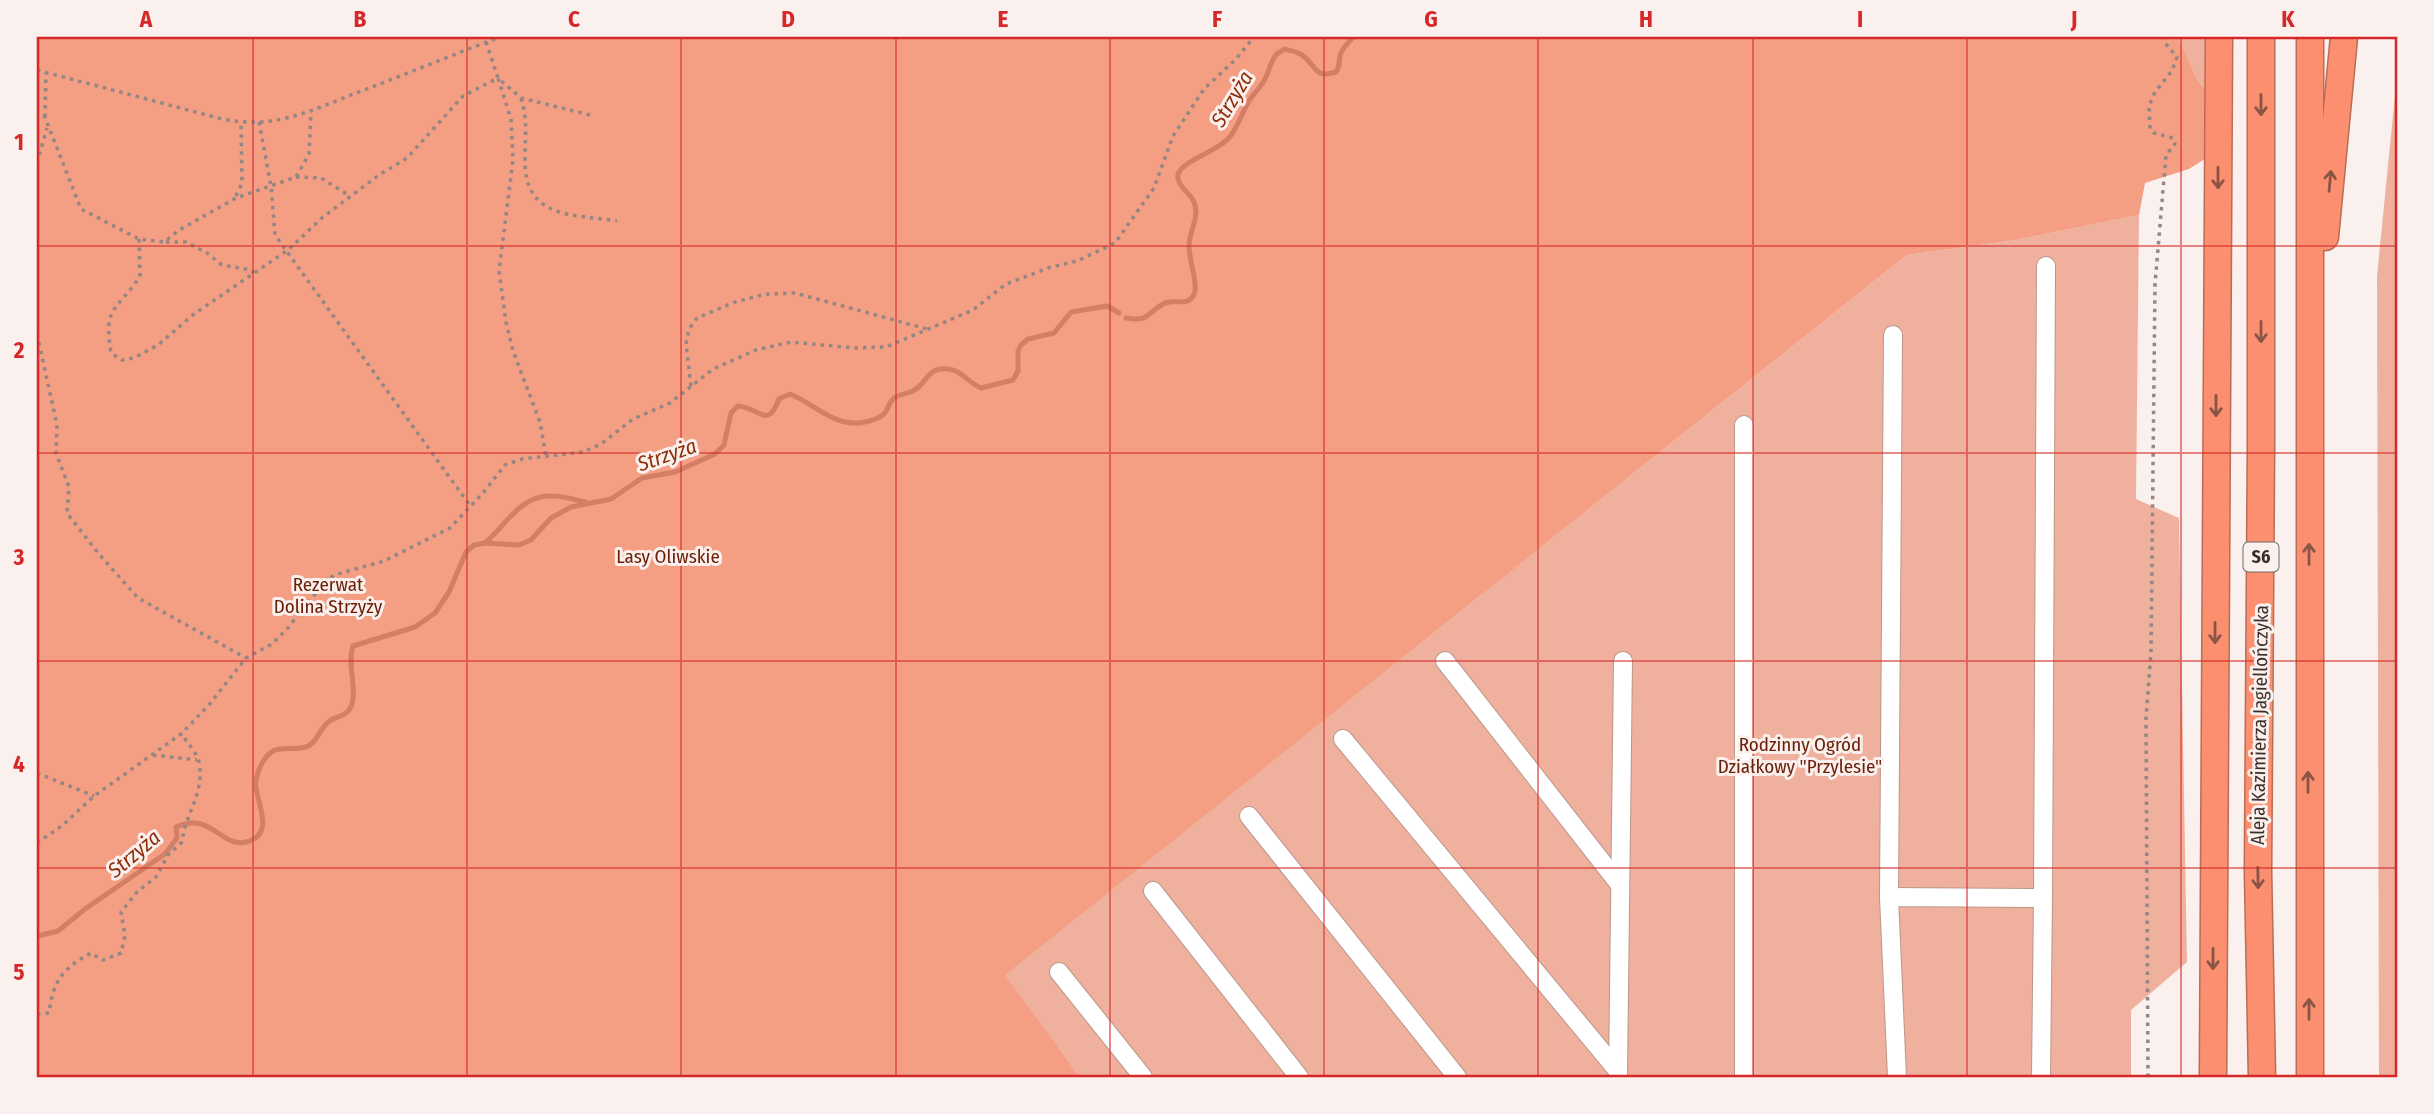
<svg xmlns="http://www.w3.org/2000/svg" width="2434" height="1114" viewBox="0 0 2434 1114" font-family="'Fira Sans Condensed',sans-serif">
  <rect width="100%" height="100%" fill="#faf1ee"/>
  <g fill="#efb19e">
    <polygon points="2164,37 1875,188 1526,559 1907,255 2016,240 2139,215 2136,499 2179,518 2187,962 2131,1010 2131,1077 1080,1077 1004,975 1481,595 37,1077 37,231"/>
    <polygon points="2178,37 2208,37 2209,92 2198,81"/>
    <polygon points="2397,75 2397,1077 2379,1077 2377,276"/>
  </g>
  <polygon fill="#f49e84" points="37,37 2178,37 2198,81 2209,92 2208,157 2189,169 2145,183 2139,215 2016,240 1907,255 1005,975 1080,1077 37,1077"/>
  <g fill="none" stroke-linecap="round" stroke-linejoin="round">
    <g stroke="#d27f66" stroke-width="5">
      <path d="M1126,318C1149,322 1147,313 1163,304C1172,298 1187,307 1193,296C1200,287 1188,258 1189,244C1190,230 1200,216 1194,202C1191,194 1176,185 1178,175C1181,160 1220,152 1232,134C1239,123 1243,111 1249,101C1254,93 1261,87 1265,79C1269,72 1271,60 1276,55C1278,52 1282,51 1285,49C1291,51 1298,52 1302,55C1317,66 1314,79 1336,72C1341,65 1338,63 1340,56C1342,47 1349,43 1353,37"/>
      <path d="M486,542C507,524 521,494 553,496C564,496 575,500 586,502"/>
      <path d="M37,936L58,931L85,909L165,854L177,838L176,827C211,811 221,848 246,842C275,835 258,806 256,787C255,782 258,772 260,767C273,740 286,752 306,747C318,743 320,726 331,720C337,716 344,717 349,710C360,695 346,665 353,646L415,627L435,613L449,592L466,552L474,545L485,543L519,545L531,540L551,518L571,507L611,499L642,478L675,472L715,454L724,445L731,413L738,406C761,408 767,430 779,399L790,394C813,403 832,425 859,423C867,422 879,419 885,413C888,409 889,403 893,399C898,394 907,394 913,391C928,383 926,367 948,369C961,370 969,383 981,388L1013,380L1018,371V351L1021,345L1028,339L1054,333L1071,312L1107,306L1119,313"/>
    </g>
    <g stroke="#bc968a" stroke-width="20">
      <g id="minor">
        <polyline points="1744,425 1744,1077"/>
        <polyline points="1445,661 1620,885"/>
        <polyline points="1343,739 1618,1071"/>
        <polyline points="1249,816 1457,1077"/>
        <polyline points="1153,891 1299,1077"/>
        <polyline points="1889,897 1893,335"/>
        <polyline points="1059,972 1143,1077"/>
        <polyline points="1618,1074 1623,661"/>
        <polyline points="1897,1077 1889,897 2043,898 2046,266"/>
        <polyline points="2041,1077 2043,898"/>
      </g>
    </g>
    <g stroke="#b96d56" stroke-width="29">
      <g id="highway">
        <polyline points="2261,37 2261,445 2258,872 2262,1077"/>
        <polyline points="2310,37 2310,1077"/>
        <polyline points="2325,237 2344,37"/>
        <polyline points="2213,1077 2219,37"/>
      </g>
    </g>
    <g stroke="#948783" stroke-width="3.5" stroke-dasharray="3.5 5" stroke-linecap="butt">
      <polyline points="486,42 498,78 521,98 594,116"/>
      <path d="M37,70L222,119C276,130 312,110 361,91C407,74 454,54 500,37"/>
      <path d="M521,98C528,120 525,135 525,157C523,219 571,214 617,221"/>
      <polyline points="44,115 81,209 139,239 164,242 179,230 236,198 296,177 309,154 311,112"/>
      <polyline points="45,117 46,73"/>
      <polyline points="259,122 271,186 275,235 471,507"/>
      <polyline points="37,163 47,128"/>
      <polyline points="296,177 321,178 350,196"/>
      <polyline points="236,196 242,183 241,123"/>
      <path d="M139,239L140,276C117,312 103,304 111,353L122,360L134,358L158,345L194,314L288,250L323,217L379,175L407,158L463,96L498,78L511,119L513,160L499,271L506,322L513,351L540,422L546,456"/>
      <polyline points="166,242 186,242 207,253 222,265 251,270 254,273"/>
      <polyline points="37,334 57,425 56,453 69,487 67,513 98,553 138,598 246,658"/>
      <polyline points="691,386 686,344 689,329 697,318 735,302 766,294 795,293 927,329"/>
      <polyline points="153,755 197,760"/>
      <polyline points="37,773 94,796"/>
      <polyline points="37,843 63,825 94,796 181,734 208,706 246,658 272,644 287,629 324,583 334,575 384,561 450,528 483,493 505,465 522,459 583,452 601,444 633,419 670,403 713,369 756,350 791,342 854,348 886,347 973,310 1006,284 1048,268 1077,261 1115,243 1154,188 1173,136 1204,89 1236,59 1254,37"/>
      <path d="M37,1014L49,1013C53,981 63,968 91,953L103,960L121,953L125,936L121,912L137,892L156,877L168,855L182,842C185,814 205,793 199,762C197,753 187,742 181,734"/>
      <polyline points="2148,1077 2146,718 2151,652 2155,284 2166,155 2175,144 2173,138 2154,133 2150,129 2149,106 2155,92 2172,71 2177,57 2165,43 2166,37"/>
    </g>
    <use href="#minor" stroke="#fff" stroke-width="18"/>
    <use href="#highway" stroke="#fb8f6f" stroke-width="26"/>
  </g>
  <defs><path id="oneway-shaft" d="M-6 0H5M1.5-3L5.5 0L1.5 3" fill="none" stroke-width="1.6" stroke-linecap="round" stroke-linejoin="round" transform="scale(1.75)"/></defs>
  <g stroke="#8a5545">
    <use href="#oneway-shaft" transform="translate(2261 105) rotate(90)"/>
    <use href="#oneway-shaft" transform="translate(2218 178) rotate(90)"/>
    <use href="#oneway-shaft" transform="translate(2330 181) rotate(-85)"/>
    <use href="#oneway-shaft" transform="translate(2261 332) rotate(90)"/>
    <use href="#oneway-shaft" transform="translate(2216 406) rotate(90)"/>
    <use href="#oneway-shaft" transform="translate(2309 554) rotate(-90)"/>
    <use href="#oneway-shaft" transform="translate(2215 633) rotate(90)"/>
    <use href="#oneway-shaft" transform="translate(2308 782) rotate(-90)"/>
    <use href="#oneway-shaft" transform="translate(2258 878) rotate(89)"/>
    <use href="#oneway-shaft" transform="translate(2213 959) rotate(90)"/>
    <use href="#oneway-shaft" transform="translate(2309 1009) rotate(-90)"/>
  </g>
  <path fill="none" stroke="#d62828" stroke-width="2" stroke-opacity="0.55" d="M253,37V1077M467,37V1077M681,37V1077M896,37V1077M1110,37V1077M1324,37V1077M1538,37V1077M1753,37V1077M1967,37V1077M2181,37V1077M37,246H2397M37,453H2397M37,661H2397M37,868H2397"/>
  <g text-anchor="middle" stroke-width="6" stroke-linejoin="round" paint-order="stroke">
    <rect fill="#faf1ee" stroke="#766864" stroke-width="2" x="2243.5" y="542.5" width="35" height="29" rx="5"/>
    <g font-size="18" font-weight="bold" fill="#3e2e29">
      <text x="2261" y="563">S6</text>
    </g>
    <g font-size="19" fill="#6b2007" stroke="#faf1ee">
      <text x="668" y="563">Lasy Oliwskie</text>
      <text x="328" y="591">Rezerwat<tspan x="328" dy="22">Dolina Strzyży</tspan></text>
      <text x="1800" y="751">Rodzinny Ogród<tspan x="1800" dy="22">Działkowy "Przylesie"</tspan></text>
    </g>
    <g font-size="19" fill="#3e2e29" stroke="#faf1ee">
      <text transform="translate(2259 725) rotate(-89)" y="7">Aleja Kazimierza Jagiellończyka</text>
    </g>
    <g font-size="21" font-style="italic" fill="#8f2d09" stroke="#faf1ee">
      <text transform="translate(1232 99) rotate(-59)" y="7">Strzyża</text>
      <text transform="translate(667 455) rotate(-19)" y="7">Strzyża</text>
      <text transform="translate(134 854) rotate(-40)" y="7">Strzyża</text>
    </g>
  </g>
  <rect width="2434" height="1114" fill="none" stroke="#faf1ee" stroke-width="77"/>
  <rect x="38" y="38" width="2358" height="1038" fill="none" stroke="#d62828" stroke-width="2.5"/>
  <g font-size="23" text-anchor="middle" font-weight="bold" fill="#d62828">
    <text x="146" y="27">A</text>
    <text x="360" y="27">B</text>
    <text x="574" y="27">C</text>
    <text x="788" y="27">D</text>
    <text x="1003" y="27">E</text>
    <text x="1217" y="27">F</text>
    <text x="1431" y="27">G</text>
    <text x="1646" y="27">H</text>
    <text x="1860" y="27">I</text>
    <text x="2074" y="27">J</text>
    <text x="2288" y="27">K</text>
    <text x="19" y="150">1</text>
    <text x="19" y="358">2</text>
    <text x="19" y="565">3</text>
    <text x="19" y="772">4</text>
    <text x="19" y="980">5</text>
  </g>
</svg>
